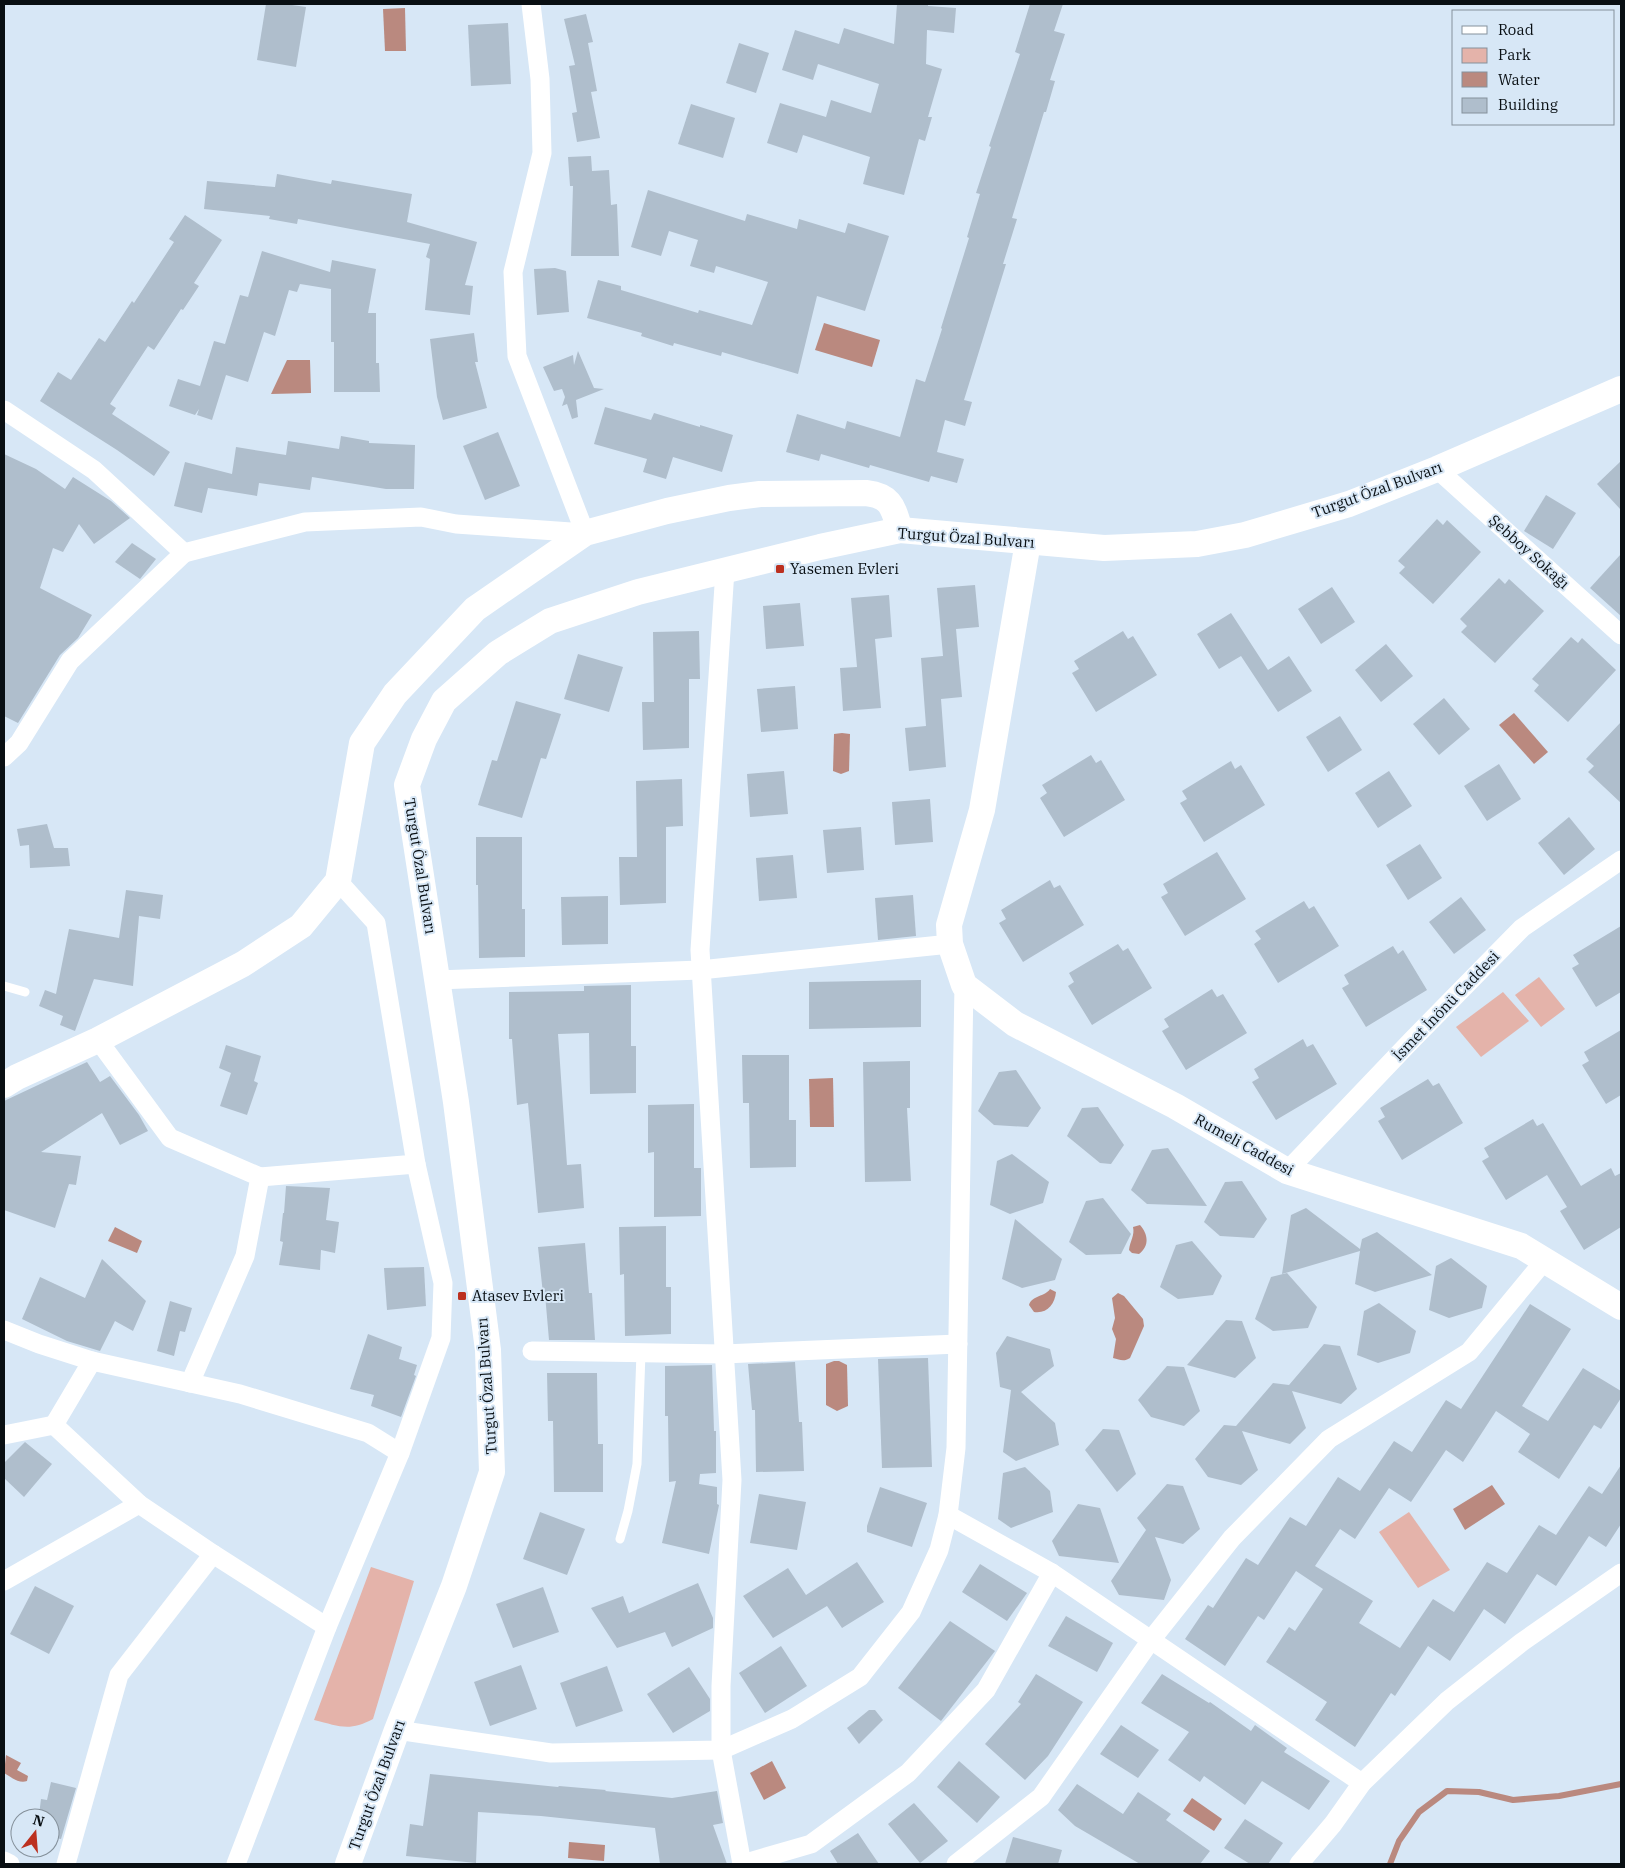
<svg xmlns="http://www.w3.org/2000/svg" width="1625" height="1868" viewBox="0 0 1625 1868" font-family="'IBM Plex Serif',serif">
  <rect width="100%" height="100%" fill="#d7e7f6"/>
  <g fill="#e4b3aa">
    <polygon points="1539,977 1565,1009 1541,1027 1515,995"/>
    <polygon points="1503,992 1529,1021 1481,1057 1456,1027"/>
    <polygon points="1409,1512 1450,1570 1418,1588 1379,1532"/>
    <path d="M371,1567L414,1581L373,1719C349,1732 339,1726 314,1720Z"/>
  </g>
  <g fill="#ba897f">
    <polygon points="405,8 406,51 385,51 383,9"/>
    <polygon points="824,323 880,340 872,367 815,350"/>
    <polygon points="287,360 310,360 311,393 271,394"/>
    <polygon points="1514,713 1548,752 1534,764 1499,725"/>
    <polygon points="842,733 850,734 849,771 841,774 833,771 834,734"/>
    <polygon points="833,1078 834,1127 810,1127 809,1079"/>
    <path d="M1140,1225C1148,1234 1150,1246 1139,1254L1132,1253L1129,1250C1130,1241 1135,1235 1133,1227Z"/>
    <polygon points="115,1227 142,1241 137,1253 108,1241"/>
    <path d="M1050,1289L1056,1292C1055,1304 1047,1314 1034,1312L1029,1305C1032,1295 1045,1297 1050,1289Z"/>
    <path d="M1118,1293L1124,1296L1143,1319L1144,1326L1130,1358C1124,1362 1120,1360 1113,1358L1116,1339L1112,1329L1115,1318L1112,1298Z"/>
    <polygon points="834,1361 839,1361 847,1365 848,1406 837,1411 826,1405 826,1364"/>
    <polygon points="1492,1485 1505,1504 1465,1530 1453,1509"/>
    <path d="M6,1755L21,1763L17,1770L28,1776L27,1781C19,1784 11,1777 4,1773Z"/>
    <polygon points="772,1761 786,1788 764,1800 750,1773"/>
    <polygon points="1192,1798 1222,1819 1214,1831 1183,1811"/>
    <polygon points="569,1842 605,1845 604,1861 568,1858"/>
  </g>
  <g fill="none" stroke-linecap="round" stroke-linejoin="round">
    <polyline stroke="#ba897f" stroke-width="6" points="1390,1864 1399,1841 1419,1812 1447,1791 1479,1792 1513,1800 1559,1796 1621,1784"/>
  </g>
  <g fill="#afbecc">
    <polygon points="266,4 285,4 306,7 296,67 257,60"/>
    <polygon points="897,4 928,4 928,6 956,8 954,33 927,30 926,64 942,69 928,117 932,117 925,141 919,139 904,195 863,184 870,157 803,135 797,153 767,143 780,103 826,117 831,100 871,113 879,84 818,64 813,80 782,70 795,30 839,44 844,28 894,44"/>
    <polygon points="1030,4 1063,4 1054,31 1065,34 1050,80 1055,81 1046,112 1044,112 1012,218 1017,219 1003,264 1006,264 964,400 972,402 965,426 945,420 937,452 964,459 957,483 931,476 929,482 870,465 869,468 821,454 819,461 786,452 797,414 845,429 847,421 900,437 916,379 925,382 942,329 941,328 969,238 967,237 980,194 976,193 991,147 989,146 1020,54 1015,52"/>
    <polygon points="586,14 593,42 588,43 597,91 591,92 600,138 577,142 572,113 577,112 569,66 575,65 564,19"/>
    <polygon points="508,23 511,84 471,86 468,25"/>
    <polygon points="739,43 769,53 756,93 726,83"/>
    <polygon points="691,104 735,118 723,158 678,144"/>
    <polygon points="591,156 592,171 609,170 611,205 617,204 619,256 571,256 573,186 570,186 568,157"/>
    <polygon points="277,174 331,184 332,180 412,194 407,222 477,242 465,285 473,286 470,315 425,310 430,259 426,257 430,244 298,219 297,224 269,219 270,216 204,209 207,181 275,187"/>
    <polygon points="648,190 745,221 747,214 797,229 799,219 845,233 848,223 889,236 865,311 817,296 798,374 722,352 721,356 674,343 673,346 641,336 642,333 587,318 598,280 621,286 621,290 698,313 699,310 752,325 768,282 716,266 714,273 690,266 698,240 669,231 661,256 631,247"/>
    <polygon points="185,215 222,240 194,283 199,286 183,310 181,309 154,350 148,346 110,404 116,408 112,414 170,452 154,476 117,450 40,401 58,372 71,380 99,338 105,342 132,301 134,303 174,242 169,239"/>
    <polygon points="262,251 330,272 332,260 376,269 368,313 376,313 376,363 379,363 380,392 334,392 334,342 331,342 331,289 300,284 297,292 289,290 275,336 264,332 248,382 226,375 212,420 197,415 199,409 195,415 169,406 178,379 200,386 214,341 225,344 240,295 248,297"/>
    <polygon points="555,268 566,271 569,312 537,315 534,269"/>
    <polygon points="474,333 478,362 475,362 487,408 443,420 437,397 430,339"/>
    <polygon points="578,351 594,388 604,389 576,400 578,417 572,419 567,404 562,406 565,397 562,389 554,391 543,367 573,355 574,365"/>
    <polygon points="605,407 651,420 654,413 700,427 700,425 733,435 722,472 673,457 666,479 643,472 647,459 594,444"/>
    <polygon points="498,432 520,486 485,500 463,446"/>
    <polygon points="341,436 369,441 369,443 415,445 414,489 386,489 312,477 310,490 259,483 257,496 208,488 202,513 174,506 185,462 232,474 236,447 286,455 288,441 339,449"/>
    <polygon points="4,454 36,469 65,489 73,477 111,501 130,518 94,544 79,524 63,552 53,548 40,588 92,615 78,638 60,655 18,723 4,716"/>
    <polygon points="1621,461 1621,510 1597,484"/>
    <polygon points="1546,495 1576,513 1553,549 1524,531"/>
    <polygon points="1437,519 1443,525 1447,520 1481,552 1433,604 1399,573 1405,567 1398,561"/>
    <polygon points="132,543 156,559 140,579 115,562"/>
    <polygon points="1621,554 1621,616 1590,588"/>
    <polygon points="1499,578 1505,584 1509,579 1544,611 1495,663 1461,632 1467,626 1460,619"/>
    <polygon points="975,585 979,627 956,629 962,697 941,699 946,767 909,771 905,728 926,726 921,658 943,656 937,588"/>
    <polygon points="1332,587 1355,622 1321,644 1298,609"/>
    <polygon points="889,595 892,637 875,639 881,708 843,711 840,668 857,667 851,598"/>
    <polygon points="800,603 804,646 766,649 763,606"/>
    <polygon points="1231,613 1268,670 1289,656 1312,691 1278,712 1241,656 1219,669 1197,634"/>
    <polygon points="699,631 700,679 689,679 689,748 643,750 642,702 654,702 653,632"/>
    <polygon points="1123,631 1128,639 1133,636 1157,675 1096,712 1072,673 1079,669 1074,661"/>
    <polygon points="1571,637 1578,643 1582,638 1616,670 1568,722 1534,691 1539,685 1532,679"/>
    <polygon points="1386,644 1413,676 1381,702 1355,670"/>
    <polygon points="578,654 623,667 609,712 564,699"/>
    <polygon points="795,686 798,729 761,732 757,689"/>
    <polygon points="1444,698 1470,729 1439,755 1413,724"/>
    <polygon points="516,701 561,714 546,759 541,758 522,818 478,805 492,760 497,761"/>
    <polygon points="1340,716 1362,750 1328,772 1306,737"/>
    <polygon points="1621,722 1621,803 1588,772 1594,766 1586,759"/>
    <polygon points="1091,755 1096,763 1101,760 1125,800 1064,837 1040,798 1047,793 1042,785"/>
    <polygon points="1231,761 1235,769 1241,765 1265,805 1204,842 1180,803 1187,799 1182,791"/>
    <polygon points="1499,764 1521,799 1487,821 1464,786"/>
    <polygon points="784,771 788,814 750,817 747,774"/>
    <polygon points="1389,771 1412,806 1378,828 1355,793"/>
    <polygon points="682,779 683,826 666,827 666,903 620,905 619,857 637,857 636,781"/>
    <polygon points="930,799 933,842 895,845 892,802"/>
    <polygon points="1569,817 1595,849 1564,875 1538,843"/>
    <polygon points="47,824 54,848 68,848 70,866 30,868 29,845 20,846 17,829"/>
    <polygon points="861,827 864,870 827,873 823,830"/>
    <polygon points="476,837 522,837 522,909 525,909 525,957 479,958 478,885 476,885"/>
    <polygon points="1420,844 1442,878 1408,900 1386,865"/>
    <polygon points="1217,852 1246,899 1185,936 1161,897 1168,893 1163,884"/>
    <polygon points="793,855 797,898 759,901 756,858"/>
    <polygon points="1050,880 1054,888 1060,885 1084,925 1023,962 999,923 1006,919 1001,910"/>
    <polygon points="126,890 163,895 160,919 139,916 133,986 94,979 75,1031 60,1025 63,1016 39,1006 45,990 56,994 69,929 119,938"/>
    <polygon points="913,895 916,936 878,940 875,898"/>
    <polygon points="608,896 608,944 562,945 561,897"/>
    <polygon points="1461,897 1486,930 1454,954 1429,922"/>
    <polygon points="1304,901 1309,909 1314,906 1339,946 1278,983 1254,944 1261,939 1255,931"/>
    <polygon points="1621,926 1621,992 1596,1007 1572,968 1579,964 1573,955"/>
    <polygon points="1118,944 1123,951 1128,948 1152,988 1092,1025 1068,986 1074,982 1069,973"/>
    <polygon points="1393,946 1398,954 1403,950 1427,990 1366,1027 1342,988 1349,984 1344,975"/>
    <polygon points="921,980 921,1027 809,1029 809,982"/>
    <polygon points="631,985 631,1046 636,1046 636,1093 590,1094 589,1033 558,1034 567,1165 581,1164 584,1208 538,1213 528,1103 517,1105 512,1039 509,1039 509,992 584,991 584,986"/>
    <polygon points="1212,989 1217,997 1223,994 1247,1033 1186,1070 1162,1031 1169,1027 1164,1019"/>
    <polygon points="1621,1030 1621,1095 1606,1104 1582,1065 1589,1061 1584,1052"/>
    <polygon points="1303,1039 1307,1047 1313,1044 1337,1084 1276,1120 1252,1082 1259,1078 1254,1069"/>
    <polygon points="226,1045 261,1056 254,1081 258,1083 247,1115 220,1106 231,1073 219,1068"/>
    <polygon points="742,1055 789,1055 789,1120 796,1120 796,1167 750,1168 749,1103 743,1103"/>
    <polygon points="910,1061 910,1108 907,1108 911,1181 865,1182 863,1062"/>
    <polygon points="87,1062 100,1082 110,1076 139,1115 148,1131 120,1145 102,1113 41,1152 81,1156 76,1185 69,1184 55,1228 4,1210 4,1101"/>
    <polygon points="1016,1070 1041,1108 1028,1127 994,1125 978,1111 999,1072"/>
    <polygon points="1428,1079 1433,1086 1439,1083 1463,1123 1402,1160 1378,1121 1385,1117 1380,1108"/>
    <polygon points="694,1104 694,1168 701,1168 701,1216 654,1217 654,1152 648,1153 648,1105"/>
    <polygon points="1098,1107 1124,1145 1111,1164 1100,1163 1067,1136 1082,1108"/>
    <polygon points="1533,1119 1537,1126 1543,1123 1581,1186 1611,1168 1615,1176 1621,1173 1621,1227 1584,1250 1560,1211 1567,1207 1547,1175 1506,1200 1482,1161 1489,1157 1484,1148"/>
    <polygon points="1168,1148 1207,1206 1147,1204 1131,1190 1152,1150"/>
    <polygon points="1012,1154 1049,1182 1043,1203 1010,1214 990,1205 997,1161"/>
    <polygon points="1242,1181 1267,1219 1254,1238 1220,1236 1204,1222 1225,1182"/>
    <polygon points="286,1186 330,1188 326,1220 339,1222 335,1253 321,1250 320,1270 279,1265 283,1242 280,1241 283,1213 284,1213"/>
    <polygon points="1103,1198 1131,1234 1121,1254 1086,1255 1069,1242 1086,1201"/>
    <polygon points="1306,1208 1360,1249 1362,1239 1377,1232 1432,1275 1375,1292 1355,1284 1360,1251 1282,1274 1291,1215"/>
    <polygon points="1015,1219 1062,1259 1055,1280 1022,1288 1002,1279"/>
    <polygon points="666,1226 666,1287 671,1287 671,1334 625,1336 624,1274 620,1275 619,1227"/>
    <polygon points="1192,1241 1222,1276 1213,1295 1178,1299 1160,1287 1176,1245"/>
    <polygon points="585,1243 589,1293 592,1293 595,1340 549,1340 545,1294 543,1294 538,1247"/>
    <polygon points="1451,1258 1487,1286 1482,1308 1449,1318 1429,1310 1436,1266"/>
    <polygon points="102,1259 146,1301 133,1331 115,1321 100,1351 67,1341 22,1319 40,1277 85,1298"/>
    <polygon points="424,1267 426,1306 387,1310 384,1268"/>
    <polygon points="1287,1273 1317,1307 1308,1328 1273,1331 1255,1319 1271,1277"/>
    <polygon points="170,1301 192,1308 185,1332 180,1331 174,1356 157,1351"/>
    <polygon points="1379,1303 1416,1331 1410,1353 1378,1363 1357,1355 1364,1311"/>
    <polygon points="1530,1304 1571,1329 1522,1406 1548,1421 1583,1368 1621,1391 1621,1398 1601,1429 1594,1425 1559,1479 1518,1452 1530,1434 1496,1411 1463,1462 1446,1450 1411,1502 1389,1488 1355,1539 1340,1529 1315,1566 1373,1601 1359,1623 1400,1648 1433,1599 1454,1612 1487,1562 1507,1573 1539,1525 1556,1535 1589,1486 1602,1494 1621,1465 1621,1524 1606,1547 1589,1536 1556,1586 1537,1574 1505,1624 1484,1609 1450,1661 1428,1646 1395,1696 1391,1693 1355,1747 1315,1720 1327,1702 1266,1662 1289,1627 1295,1631 1323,1589 1296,1571 1264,1620 1258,1616 1225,1666 1185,1639 1208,1605 1213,1608 1246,1558 1258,1565 1290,1517 1306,1526 1338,1477 1360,1491 1394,1441 1412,1452 1446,1400 1461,1409"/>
    <polygon points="1226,1320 1242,1321 1256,1358 1235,1378 1187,1365"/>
    <polygon points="368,1334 402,1347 399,1359 417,1365 414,1375 416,1376 401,1417 371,1406 374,1395 350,1389"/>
    <polygon points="1007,1336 1050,1349 1054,1366 1021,1392 1055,1423 1059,1445 1016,1461 1003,1452 1011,1390 1000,1387 996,1353"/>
    <polygon points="1324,1344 1340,1346 1357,1389 1341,1404 1292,1391 1306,1428 1290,1444 1242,1431 1258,1470 1241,1485 1208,1477 1195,1459 1224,1425 1236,1426 1273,1383 1289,1385"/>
    <polygon points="928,1358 932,1467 882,1468 878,1359"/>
    <polygon points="795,1362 799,1422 802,1422 804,1471 756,1472 755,1410 752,1410 748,1364"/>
    <polygon points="712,1365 714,1431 716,1431 716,1473 700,1474 699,1484 717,1487 717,1504 719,1505 709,1554 662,1543 676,1481 669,1482 668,1416 665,1416 665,1366"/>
    <polygon points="1167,1366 1184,1367 1200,1411 1184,1426 1151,1417 1138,1400"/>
    <polygon points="547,1373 597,1373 598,1444 603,1444 603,1492 554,1492 553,1421 548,1421"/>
    <polygon points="1103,1429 1119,1430 1136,1474 1117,1492 1085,1450"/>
    <polygon points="25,1442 52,1464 24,1497 4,1478 4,1463"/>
    <polygon points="1025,1467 1050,1491 1053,1512 1011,1528 998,1519 1003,1473"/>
    <polygon points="1167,1484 1183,1486 1200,1529 1183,1544 1155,1537 1171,1580 1164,1600 1119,1595 1111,1581 1146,1530 1137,1518"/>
    <polygon points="880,1487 927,1503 912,1547 867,1532 867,1526"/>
    <polygon points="759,1494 806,1502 797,1550 750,1543"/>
    <polygon points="1078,1504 1100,1508 1119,1563 1059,1556 1052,1541"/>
    <polygon points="540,1512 585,1529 567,1575 523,1559"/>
    <polygon points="857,1562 884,1602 842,1628 827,1606 773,1638 743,1596 788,1568 806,1595"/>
    <polygon points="980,1564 1027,1593 1007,1621 962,1592"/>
    <polygon points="698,1583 713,1618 713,1628 672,1647 665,1632 617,1648 591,1608 623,1596 629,1613"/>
    <polygon points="35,1586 74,1606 49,1654 10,1634"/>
    <polygon points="543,1587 559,1632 513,1648 496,1604"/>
    <polygon points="1066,1616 1113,1643 1097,1672 1048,1646"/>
    <polygon points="950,1621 995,1651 941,1721 898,1688"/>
    <polygon points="781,1646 807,1686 765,1713 739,1673"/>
    <polygon points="521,1665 537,1709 490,1726 474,1682"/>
    <polygon points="607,1666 623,1711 576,1727 560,1683"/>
    <polygon points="689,1667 710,1699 710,1711 673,1733 647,1694"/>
    <polygon points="1036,1674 1083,1702 1048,1756 1025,1780 985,1744 1021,1704 1018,1702"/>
    <polygon points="1162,1674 1209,1703 1210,1702 1251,1731 1255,1725 1287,1748 1284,1752 1330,1781 1309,1810 1262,1781 1245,1805 1204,1776 1200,1782 1168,1760 1189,1732 1141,1703"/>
    <polygon points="869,1710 875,1710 883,1720 859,1744 847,1728"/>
    <polygon points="1121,1725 1159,1750 1138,1778 1100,1754"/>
    <polygon points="959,1761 1000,1797 977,1823 937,1787"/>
    <polygon points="430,1774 558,1787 559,1786 606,1790 605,1791 672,1798 717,1791 723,1823 713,1825 727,1864 660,1864 655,1828 541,1816 478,1812 476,1863 406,1856 410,1824 423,1826"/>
    <polygon points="51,1782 76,1788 61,1839 50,1837 50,1818 39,1815 41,1799 47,1800"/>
    <polygon points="1077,1784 1123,1814 1138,1792 1171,1814 1166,1820 1210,1851 1200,1864 1140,1864 1075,1826 1058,1810"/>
    <polygon points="914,1803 948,1841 920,1863 888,1824"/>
    <polygon points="1245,1819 1283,1843 1268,1864 1250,1864 1224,1848"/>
    <polygon points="858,1833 868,1848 879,1864 838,1864 830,1851"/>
    <polygon points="1013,1837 1062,1850 1058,1864 1005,1864"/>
  </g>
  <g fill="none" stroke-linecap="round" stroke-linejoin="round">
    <g stroke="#fff" stroke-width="9">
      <polyline points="4,986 25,992"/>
      <polyline points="620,1539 628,1511 637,1464 641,1353"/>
    </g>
    <g stroke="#fff" stroke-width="19">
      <polyline points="4,410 94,470 184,553 70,661 19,743 4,757"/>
      <polyline points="1437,469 1621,635"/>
      <polyline points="184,553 305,522 421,517 456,524 585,533 517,356 513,272 542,153 540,79 531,4"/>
      <polyline points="725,570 700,950 732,1480 721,1686 721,1750 742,1864"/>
      <polyline points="437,980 700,970 950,944"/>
      <polyline points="98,1040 170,1138 260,1177 245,1256 190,1383"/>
      <polyline points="1287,1171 1411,1041 1522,928 1621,860"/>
      <polyline points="260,1177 416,1164 376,923 338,881"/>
      <polyline points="4,1330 39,1344 92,1361 240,1394 368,1433 400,1453 327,1627 236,1864"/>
      <polyline points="532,1351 724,1354 958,1344"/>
      <polyline points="92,1361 54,1425 139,1504 213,1554 327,1627"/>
      <polyline points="4,1435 54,1425"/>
      <polyline points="400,1453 441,1338 443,1283 416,1164"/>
      <polyline points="948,1515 1052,1573 1362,1783"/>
      <polyline points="4,1581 139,1504"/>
      <polyline points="397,1730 551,1753 721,1750 792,1719 860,1677 911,1612 939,1550 948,1515 956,1448 964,985"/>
      <polyline points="4,1861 10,1864"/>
      <polyline points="66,1864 119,1675 213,1554"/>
      <polyline points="742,1864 811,1844 908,1773 986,1690 1052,1573"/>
      <polyline points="956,1864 1041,1797 1151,1640 1232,1538 1329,1439 1469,1352 1545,1260"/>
      <polyline points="1299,1864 1333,1824 1362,1783 1447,1701 1522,1642 1621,1573"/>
    </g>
    <g stroke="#fff" stroke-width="26">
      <polyline points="1028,542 982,810 949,925 950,944 964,985 1015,1024 1175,1106 1287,1171 1521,1246 1621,1307"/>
      <path d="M4,1085L17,1077L98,1040L243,964L301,926L338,881L362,743L395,694L475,609L585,533L667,511L729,498L760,494L866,493C892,496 893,508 900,530"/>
      <polyline points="348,1864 397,1730 454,1586 492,1472 488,1350 456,1102 407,785 424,739 444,701 498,653 550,621 638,592 820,547 900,530 1104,548 1197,544 1245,535 1349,504 1437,469 1621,389"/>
    </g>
  </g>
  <g fill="#bc301f" stroke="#d7e7f6" stroke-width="2">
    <rect x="775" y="564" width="10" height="10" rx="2.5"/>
    <rect x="457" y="1291" width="10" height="10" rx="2.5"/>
  </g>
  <g text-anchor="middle" stroke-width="4" stroke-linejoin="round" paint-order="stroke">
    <g font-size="15" fill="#090f13" stroke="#d7e7f6">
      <text transform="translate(1377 490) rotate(-20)" y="5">Turgut Özal Bulvarı</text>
      <text transform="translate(966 538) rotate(4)" y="5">Turgut Özal Bulvarı</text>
      <text transform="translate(1529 552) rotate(42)" y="5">Şebboy Sokağı</text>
      <text transform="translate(420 866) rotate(81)" y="5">Turgut Özal Bulvarı</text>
      <text transform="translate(1446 1006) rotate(-46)" y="5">İsmet İnönü Caddesi</text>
      <text transform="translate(1244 1145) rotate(29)" y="5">Rumeli Caddesi</text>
      <text transform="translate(487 1386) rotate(-94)" y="5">Turgut Özal Bulvarı</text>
      <text transform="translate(377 1785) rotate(-70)" y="5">Turgut Özal Bulvarı</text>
    </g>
    <g font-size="15" fill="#090f13" stroke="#d7e7f6" text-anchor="start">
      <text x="790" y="574">Yasemen Evleri</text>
      <text x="472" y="1301">Atasev Evleri</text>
    </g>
  </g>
  <rect width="1625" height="1868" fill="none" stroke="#090f13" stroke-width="10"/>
  <rect x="1452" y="10" width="162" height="115" fill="#d7e7f6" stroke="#85919b"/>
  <rect x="1462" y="26" width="25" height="8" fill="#ffffff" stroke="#85919b"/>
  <text x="1498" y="35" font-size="15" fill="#090f13">Road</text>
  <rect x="1462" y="48" width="25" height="15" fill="#e4b3aa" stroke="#85919b"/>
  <text x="1498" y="60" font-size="15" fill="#090f13">Park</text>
  <rect x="1462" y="72" width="25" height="15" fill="#ba897f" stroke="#85919b"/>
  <text x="1498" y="85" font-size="15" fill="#090f13">Water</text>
  <rect x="1462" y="98" width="25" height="15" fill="#afbecc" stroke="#85919b"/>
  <text x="1498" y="110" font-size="15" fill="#090f13">Building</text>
  <g transform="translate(35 1833) rotate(17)"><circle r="24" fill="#d7e7f6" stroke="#85919b"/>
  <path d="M0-4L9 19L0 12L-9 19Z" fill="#bc301f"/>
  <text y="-8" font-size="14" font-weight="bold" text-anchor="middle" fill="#090f13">N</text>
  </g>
</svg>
